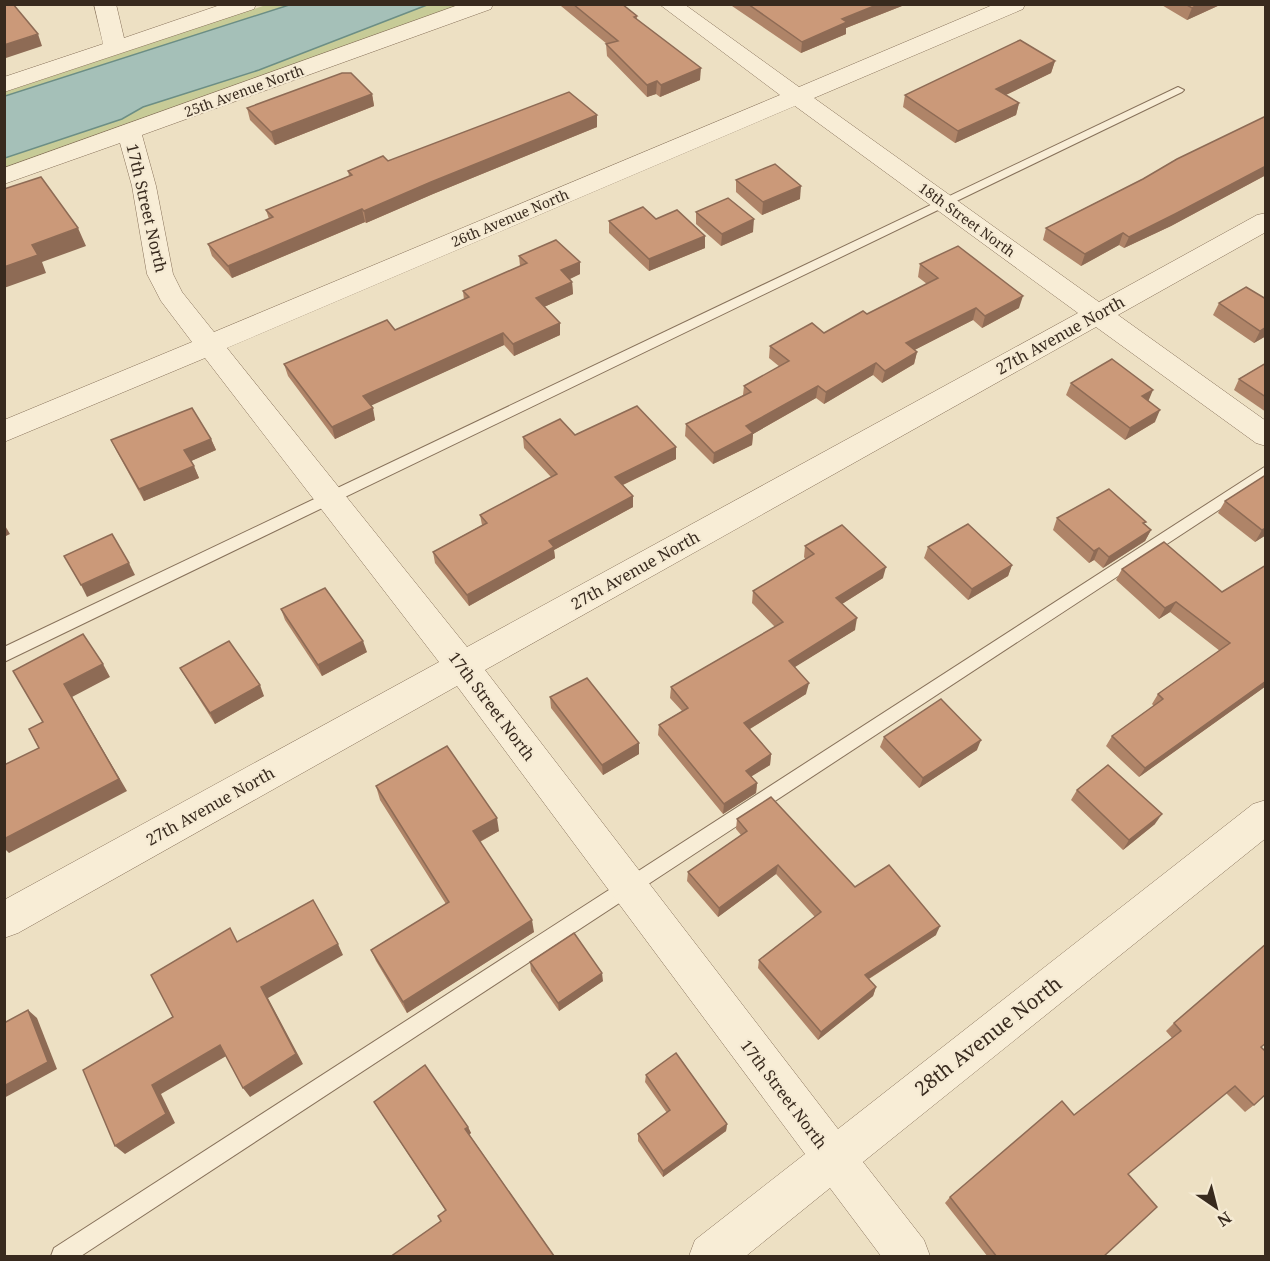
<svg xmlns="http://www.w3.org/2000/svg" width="1270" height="1261" viewBox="0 0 1270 1261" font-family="'Noto Serif',serif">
  <rect width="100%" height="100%" fill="#ede0c3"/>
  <polygon fill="#c7cb97" points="266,5 466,5 5,170 5,92"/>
  <polygon fill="#a5c0b8" stroke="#6c8e85" stroke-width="1.5" points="289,5 427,5 259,70 143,107 122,119 5,158 5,96"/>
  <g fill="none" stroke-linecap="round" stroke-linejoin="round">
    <g stroke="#87715a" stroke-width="2">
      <g id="lane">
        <polygon points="1178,87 1184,90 1182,92 4,662 4,647"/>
        <polygon points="1266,466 1266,479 81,1256 51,1256 54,1248"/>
      </g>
    </g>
    <g stroke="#87715a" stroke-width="1">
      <g id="street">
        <polygon points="94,4 116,4 124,38 223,4 256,4 254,9 4,92 4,77 103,44"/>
        <path d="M461,4H493L491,9L142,135L156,186L173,274L182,292L214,332L780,95L659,4H684L799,87L995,4H1025L1023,9L814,98L1099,302L1257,215L1266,213V232L1118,315L1266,421V446L1256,443L1096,327L485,670L838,1129L1253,804L1266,800V838L863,1162L924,1240L930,1256H881L830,1188L746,1256H689L695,1240L805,1154L457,686L18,933L4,938V900L439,662L205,358L4,442V420L192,342L161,301L147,274L132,186L120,143L4,184V168ZM795,106L1078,313L467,647L227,348Z"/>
      </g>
    </g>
    <use href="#lane" fill="#f8edd6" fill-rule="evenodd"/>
    <use href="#street" fill="#f8edd6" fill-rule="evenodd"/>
  </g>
  <g fill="#af8468">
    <polygon points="561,4 622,4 637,16 637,20 700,80 660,97 656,94 647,97 607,56 606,44 607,44 561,6"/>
    <polygon points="732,4 907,4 846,28 846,34 801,53 732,6"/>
    <polygon points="1160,4 1222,4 1187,20"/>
    <polygon points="1055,61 1051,73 1006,95 1019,103 1016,115 955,143 903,107 905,95"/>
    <polygon points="372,94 374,106 275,145 250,120 247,108"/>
    <polygon points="597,115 597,127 433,194 366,223 365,222 232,278 212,256 208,244 269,219 266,210 349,176 348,171"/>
    <polygon points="1266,116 1266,175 1171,226 1124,248 1119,245 1081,266 1043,240 1046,228"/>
    <polygon points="736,180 800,199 762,215 736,192"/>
    <polygon points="696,212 753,232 721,246 696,224"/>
    <polygon points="656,219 705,248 649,271 609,233 609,221"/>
    <polygon points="519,256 580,262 580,274 570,279 572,282 573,294 544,307 560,335 514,356 504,345 371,405 375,420 335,439 288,376 284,364 395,330 464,300 463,291 520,266"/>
    <polygon points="920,264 1019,308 982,328 973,320 914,350 917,352 914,364 882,383 873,375 824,404 816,398 753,434 752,445 713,464 685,436 686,424 743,395 744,386 780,367 769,358 770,346 824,333 867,314 927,284 918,277"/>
    <polygon points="1266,299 1266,336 1254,343 1213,315 1219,303"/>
    <polygon points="1266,363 1266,412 1234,390 1239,379"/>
    <polygon points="1071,383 1148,401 1155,422 1125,440 1066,395"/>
    <polygon points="575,435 676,447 676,459 623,485 633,496 633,507 554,550 555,558 469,606 435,563 433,552 482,525 480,515 551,477 524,448 523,437"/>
    <polygon points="211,439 216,450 191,461 199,478 144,501 117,452 111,440"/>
    <polygon points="1266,477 1266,535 1255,542 1218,513 1225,501"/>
    <polygon points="1057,518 1145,524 1151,530 1145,541 1103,568 1094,560 1089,563 1053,530"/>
    <polygon points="805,546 883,578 842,604 855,630 794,667 806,694 750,729 771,754 770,765 751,776 757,783 756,793 723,814 658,735 659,725 682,711 670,698 671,687 775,627 752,603 753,591 806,560 804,557"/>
    <polygon points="928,547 1012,565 1008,576 968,600 924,558"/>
    <polygon points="1266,565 1266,686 1139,777 1106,746 1112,736 1154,706 1152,704 1158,694 1220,651 1170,612 1159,619 1116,580 1122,569 1222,592"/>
    <polygon points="281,609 367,652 322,676 285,620"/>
    <polygon points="180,668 264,696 215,724 186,678"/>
    <polygon points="550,697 639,743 639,754 603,775 551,708"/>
    <polygon points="884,737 977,750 919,788 880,747"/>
    <polygon points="376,786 499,831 480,842 534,932 407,1013 376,961 371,950 446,904 380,800"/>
    <polygon points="1077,790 1155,824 1123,850 1071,800"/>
    <polygon points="737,819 936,935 869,979 876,987 873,996 818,1040 758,968 759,960 815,917 776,874 718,917 687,881 688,872 741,835 736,829"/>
    <polygon points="530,962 603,981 559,1011 531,971"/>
    <polygon points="1174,1023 1261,1047 1254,1105 1245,1112 1226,1093 1128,1174 1103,1257 988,1257 945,1203 950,1197 1074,1115 1172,1038 1166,1031"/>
    <polygon points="646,1075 727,1124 726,1131 663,1177 638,1141 638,1134 667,1113 645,1082"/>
    <polygon points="374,1102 468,1127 471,1133 469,1134 555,1257 445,1210"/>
  </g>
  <g fill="#8e6b55">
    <polygon points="879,4 907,4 846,28 846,34 801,53 802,42 842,19"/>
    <polygon points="1199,4 1222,4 1187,20 1192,8"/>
    <polygon points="38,34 42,46 6,58 4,55 4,45"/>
    <polygon points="1055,61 1051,73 993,101 996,89"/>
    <polygon points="701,68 700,80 660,97 661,85"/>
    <polygon points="657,81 656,94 647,97 647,85"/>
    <polygon points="372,94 374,106 275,145 271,132"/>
    <polygon points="1019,103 1016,115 955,143 958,131"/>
    <polygon points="597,115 597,127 433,194 366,223 364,211 431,182"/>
    <polygon points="1266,166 1266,175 1171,226 1124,248 1129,237"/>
    <polygon points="801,186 800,199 762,215 763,202"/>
    <polygon points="362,209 365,222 232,278 228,266"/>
    <polygon points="754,219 753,232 721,246 722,234"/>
    <polygon points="78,228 86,246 42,262 46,273 4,288 4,267 32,245"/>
    <polygon points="1123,233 1119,245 1081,266 1085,254"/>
    <polygon points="705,236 705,248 649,271 649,259"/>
    <polygon points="580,262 580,274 561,283 561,270"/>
    <polygon points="572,282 573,294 537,310 536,298"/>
    <polygon points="1023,296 1019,308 982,328 985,316"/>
    <polygon points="976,308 973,320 903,356 906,343"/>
    <polygon points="560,323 560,335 514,356 513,344"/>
    <polygon points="1266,327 1266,336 1254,343 1260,331"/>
    <polygon points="503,333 504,345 366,408 363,396"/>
    <polygon points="917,352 914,364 882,383 885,371"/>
    <polygon points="876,363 873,375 824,404 826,392"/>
    <polygon points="818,386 816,398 753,434 752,445 713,464 714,453 746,426"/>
    <polygon points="1153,390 1148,402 1142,396"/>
    <polygon points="373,408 375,420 335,439 332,427"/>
    <polygon points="1160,410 1155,422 1125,440 1130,428"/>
    <polygon points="211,439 216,450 189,462 184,450"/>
    <polygon points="676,447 676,459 616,488 615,477"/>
    <polygon points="194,466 199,478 144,501 139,489"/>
    <polygon points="633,496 633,507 554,550 555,558 469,606 467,595 549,541"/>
    <polygon points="4,524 10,534 4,537"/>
    <polygon points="1266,528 1266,535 1255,542 1262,530"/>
    <polygon points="1151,530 1145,541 1103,568 1109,557"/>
    <polygon points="1099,548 1094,560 1089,563 1094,551"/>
    <polygon points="129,563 135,575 87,597 81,585"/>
    <polygon points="1012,565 1008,576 968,600 972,589"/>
    <polygon points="886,567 883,578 834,609 836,598"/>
    <polygon points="1176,602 1170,612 1159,619 1165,608"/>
    <polygon points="857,618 855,630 787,672 789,661"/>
    <polygon points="363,641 367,652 322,676 318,665"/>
    <polygon points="103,664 110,677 72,697 127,791 9,853 4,848 4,839 64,684"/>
    <polygon points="1266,681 1266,686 1139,777 1145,768"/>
    <polygon points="809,683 806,694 743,733 744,723"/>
    <polygon points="260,685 264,696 215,724 210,713"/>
    <polygon points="981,740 977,750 919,788 923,778"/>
    <polygon points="639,743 639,754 603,775 602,765"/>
    <polygon points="771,754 770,765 744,781 746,771"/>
    <polygon points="757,783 756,793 723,814 724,804"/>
    <polygon points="1162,814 1155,824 1123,850 1129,840"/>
    <polygon points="497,818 499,831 475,844 473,831"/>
    <polygon points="778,865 776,874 718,917 719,908"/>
    <polygon points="532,920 534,932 407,1013 403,1002"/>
    <polygon points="940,926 936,935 862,983 865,975"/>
    <polygon points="338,944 343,955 268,998 303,1064 250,1097 243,1088 261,987"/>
    <polygon points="602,973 603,981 559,1011 558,1003"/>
    <polygon points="876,987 873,996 818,1040 821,1032"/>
    <polygon points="28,1010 37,1018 57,1069 4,1098 4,1086"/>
    <polygon points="220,1045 228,1055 161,1094 175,1123 125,1154 115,1146 152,1085"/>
    <polygon points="727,1124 726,1131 663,1177 663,1171"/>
    <polygon points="468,1127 471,1133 468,1136 465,1129"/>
  </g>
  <g fill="#cb9979" stroke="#8e6b55" stroke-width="1.5">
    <polygon points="4,4 13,4 38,34 4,45"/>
    <polygon points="573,4 622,4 637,16 634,17 701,68 661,85 657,81 647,85 606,44 618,41"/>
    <polygon points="748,4 879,4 842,19 847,22 802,42"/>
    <polygon points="1185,4 1199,4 1192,8"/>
    <polygon points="1020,40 1055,61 996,89 1019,103 958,131 905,95"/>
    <polygon points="342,73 351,73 372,94 271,132 247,108"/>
    <polygon points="569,92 597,115 431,182 364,211 362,209 228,266 208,244 273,217 266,210 352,175 348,171 383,156 388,161"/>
    <polygon points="1266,116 1266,166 1175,214 1129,237 1123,233 1085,254 1046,228 1143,179 1177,159"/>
    <polygon points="775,164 801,186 763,202 736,180"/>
    <polygon points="41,177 78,228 32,245 38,255 4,267 4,189"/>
    <polygon points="728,198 754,219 722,234 696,212"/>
    <polygon points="643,207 656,219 677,210 705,236 649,259 609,221"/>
    <polygon points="556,240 580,262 561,270 572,282 536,298 560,323 513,344 503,333 363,396 373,408 332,427 284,364 387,320 395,330 469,297 463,291 527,263 519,256"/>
    <polygon points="958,246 1023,296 985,316 976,308 906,343 917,352 885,371 876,363 826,392 818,386 746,426 753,433 714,453 686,424 751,392 744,386 789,361 770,346 812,323 824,333 863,311 867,314 938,278 920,264"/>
    <polygon points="1246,287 1266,299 1266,327 1260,331 1219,303"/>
    <polygon points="1112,359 1153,390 1142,396 1160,410 1130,428 1071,383"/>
    <polygon points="1266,363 1266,397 1239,379"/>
    <polygon points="637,406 676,447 615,477 633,496 549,541 554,547 467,595 433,552 487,523 480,515 557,474 523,437 560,419 575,435"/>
    <polygon points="192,408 211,439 184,450 194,466 139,489 111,440"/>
    <polygon points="1264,476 1266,477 1266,528 1262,530 1225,501"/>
    <polygon points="1109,489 1146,522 1143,523 1151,530 1109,557 1099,548 1094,551 1057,518"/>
    <polygon points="968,524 1012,565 972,589 928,547"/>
    <polygon points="842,525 886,567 836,598 857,618 789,661 809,683 744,723 771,754 746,771 757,783 724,804 659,725 688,708 671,687 783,622 753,591 814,554 805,546"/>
    <polygon points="112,534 129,563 81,585 64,556"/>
    <polygon points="1164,542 1222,592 1266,565 1266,681 1145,768 1112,736 1163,699 1158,694 1230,643 1176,602 1165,608 1122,569"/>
    <polygon points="325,588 363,641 318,665 281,609"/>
    <polygon points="83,634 103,664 64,684 119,779 4,839 4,765 39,748 29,729 43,722 13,671"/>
    <polygon points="229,641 260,685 210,713 180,668"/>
    <polygon points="587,678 639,743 602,765 550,697"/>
    <polygon points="941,699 981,740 923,778 884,737"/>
    <polygon points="447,746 497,818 473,831 532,920 403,1002 371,950 449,902 376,786"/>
    <polygon points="1108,765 1162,814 1129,840 1077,790"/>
    <polygon points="771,797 855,887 889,865 940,926 865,975 876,987 821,1032 759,960 821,912 778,865 719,908 688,872 747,831 737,819"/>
    <polygon points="313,900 338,944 261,987 296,1054 243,1088 220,1045 152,1085 166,1114 115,1146 83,1070 173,1017 151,975 230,928 237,942"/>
    <polygon points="574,933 602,973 558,1003 530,962"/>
    <polygon points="1266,944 1266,1043 1261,1047 1266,1052 1266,1094 1254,1105 1235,1086 1128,1174 1157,1207 1103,1257 997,1257 950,1197 1062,1101 1074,1115 1181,1031 1174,1023"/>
    <polygon points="28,1010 48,1062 4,1086 4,1023"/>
    <polygon points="676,1053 727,1124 663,1171 638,1134 670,1110 646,1075"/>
    <polygon points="425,1065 468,1127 465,1129 554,1256 553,1257 390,1257 441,1221 438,1216 446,1210 374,1102"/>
  </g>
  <g text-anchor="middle" stroke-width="4.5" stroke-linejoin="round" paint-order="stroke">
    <g font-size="14" fill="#382a1e" stroke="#f5ead3">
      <text transform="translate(244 91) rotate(-20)" y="5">25th Avenue North</text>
      <text transform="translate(510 218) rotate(-23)" y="5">26th Avenue North</text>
      <text transform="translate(967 220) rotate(36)" y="5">18th Street North</text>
    </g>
    <g font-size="16" fill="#382a1e" stroke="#f5ead3">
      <text transform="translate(147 208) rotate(77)" y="6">17th Street North</text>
      <text transform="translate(1060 335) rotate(-29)" y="6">27th Avenue North</text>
      <text transform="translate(635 570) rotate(-29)" y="6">27th Avenue North</text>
      <text transform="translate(492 706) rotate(53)" y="6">17th Street North</text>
      <text transform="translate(210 806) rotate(-29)" y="6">27th Avenue North</text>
      <text transform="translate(784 1094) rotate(53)" y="6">17th Street North</text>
    </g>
    <g font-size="20" fill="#382a1e" stroke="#f5ead3">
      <text transform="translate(988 1036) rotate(-38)" y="7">28th Avenue North</text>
    </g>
  </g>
  <rect width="1270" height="1261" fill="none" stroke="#382a1e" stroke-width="12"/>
  <g transform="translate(1216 1207) rotate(145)" stroke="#f5ead3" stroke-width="4.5" paint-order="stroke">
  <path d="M0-4.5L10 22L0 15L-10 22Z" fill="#382a1e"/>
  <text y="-9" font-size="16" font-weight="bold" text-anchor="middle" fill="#382a1e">N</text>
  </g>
</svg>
